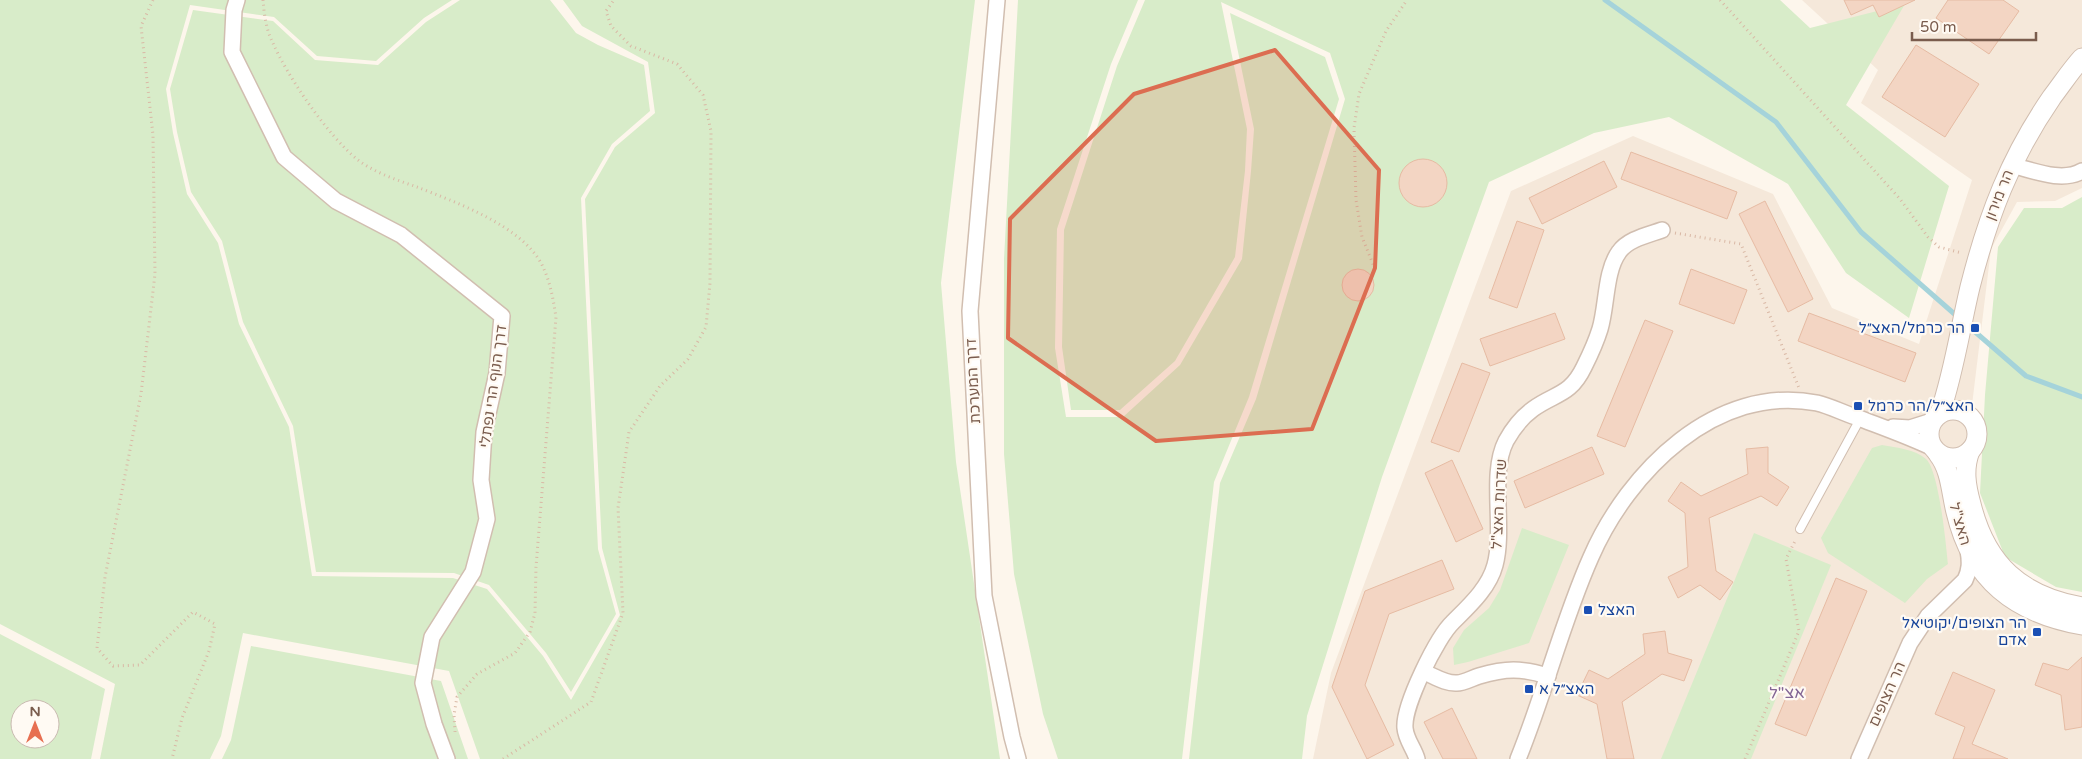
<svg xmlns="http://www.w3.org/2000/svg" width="2082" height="759" viewBox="0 0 2082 759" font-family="'Varela Round',Heebo,sans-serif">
  <rect width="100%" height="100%" fill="#fdf6ec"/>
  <polygon fill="#f5e8da" points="1802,0 2082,0 2082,188 2055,201 2017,202 1991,249 1972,405 1975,504 2000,564 2048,595 2082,600 2082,759 1313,759 1331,673 1511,191 1633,136 1773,194 1832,308 1919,344 1972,180 1861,103 1878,70"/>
  <g fill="#d8ecc9" fill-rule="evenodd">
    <polygon points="0,0 452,0 424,18 376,61 317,56 274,17 190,5 166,89 173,133 187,194 218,243 239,324 289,427 312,576 453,578 487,589 543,656 571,700 620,615 602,548 585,199 615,147 655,113 648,62 582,26 563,0 975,0 941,283 956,462 1000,759 480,759 449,671 243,633 221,736 210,759 100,759 115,684 0,624"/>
    <polygon points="460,0 550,0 576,33 598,45 644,65 650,111 612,144 581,198 598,549 616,614 571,692 546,653 489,585 454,573 316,572 293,426 243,322 222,241 191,192 177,132 170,89 193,10 273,21 315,60 378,65 426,22"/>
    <polygon points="1018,0 1138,0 1111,64 1057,229 1055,348 1066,417 1123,417 1180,365 1242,259 1251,171 1254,129 1230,13 1325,57 1339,99 1249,397 1214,482 1182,759 1058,759 1043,714 1014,574 1004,454 1004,259"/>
    <polygon points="1145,0 1780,0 1810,28 1905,4 1846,105 1949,186 1909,318 1846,273 1788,184 1669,117 1594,133 1489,182 1382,477 1307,716 1302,759 1189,759 1220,483 1256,399 1345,99 1330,53 1221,2 1247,129 1245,171 1235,257 1175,361 1120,410 1071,410 1062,347 1064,230 1117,66"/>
    <polygon points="2082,197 2082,592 2056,587 2005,557 1980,493 1985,395 1998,247 2024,208 2062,208"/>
    <path d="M1882,445C1897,448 1915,449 1926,459C1939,471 1946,544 1948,564L1927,579L1905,603L1828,553L1821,538L1872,448Z"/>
    <polygon points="1522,528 1569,545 1529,643 1468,662 1454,665 1453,648 1464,630 1489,608 1500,590"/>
    <polygon points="1754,533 1831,565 1751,759 1661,759"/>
    <path d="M0,634L105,689L91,759H0ZM20,709H50V739H20Z"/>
    <polygon points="251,646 441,681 468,759 222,759 231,740"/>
  </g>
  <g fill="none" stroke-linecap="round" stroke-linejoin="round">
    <g stroke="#a5d3da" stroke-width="5">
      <polyline points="1605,0 1776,122 1861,232 1959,318"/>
      <polyline points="1966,324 2026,376 2082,397"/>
    </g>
  </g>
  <g fill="#f3d5c3" stroke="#e6bba3">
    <polygon points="1844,0 1915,0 1879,17 1873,5 1851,15"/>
    <polygon points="1948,0 2003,0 2019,11 1989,54 1936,18"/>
    <polygon points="1916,45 1979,84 1945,137 1882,97"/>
    <polygon points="1631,152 1737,192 1727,219 1621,179"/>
    <circle cx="1423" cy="183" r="24"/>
    <polygon points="1604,161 1617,187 1542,224 1529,198"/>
    <polygon points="1765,201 1813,299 1788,312 1739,214"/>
    <polygon points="1517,221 1544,230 1517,308 1489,298"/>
    <polygon points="1691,269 1747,290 1734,324 1679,304"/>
    <circle cx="1358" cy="285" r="16"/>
    <polygon points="1555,313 1565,339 1490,366 1480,339"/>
    <polygon points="1809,313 1916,353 1905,382 1798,341"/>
    <polygon points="1645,320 1673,331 1625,447 1597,436"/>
    <polygon points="1462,363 1490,373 1459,452 1431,442"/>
    <polygon points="1592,447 1604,474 1525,508 1514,481"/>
    <polygon points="1768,447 1768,473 1789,487 1777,506 1761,496 1709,518 1716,571 1733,582 1720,600 1700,585 1678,598 1668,577 1688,567 1685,513 1668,501 1681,482 1701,496 1748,474 1746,449"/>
    <polygon points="1452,460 1483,529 1456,542 1425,473"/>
    <polygon points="1442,560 1454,589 1389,614 1365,685 1394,745 1367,759 1332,687 1365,591"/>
    <polygon points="1836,578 1867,591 1806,736 1775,724"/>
    <polygon points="1665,631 1668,653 1692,660 1684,681 1662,674 1622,702 1634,759 1607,759 1597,704 1577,695 1589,670 1608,679 1645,654 1643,634"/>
    <polygon points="2082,657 2082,727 2065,730 2061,695 2035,685 2043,663 2068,670"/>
    <polygon points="1953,672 1995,690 1972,744 2008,759 1953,759 1965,727 1935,714"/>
    <polygon points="1452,708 1477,759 1443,759 1424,722"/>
  </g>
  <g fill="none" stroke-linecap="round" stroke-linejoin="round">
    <g stroke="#d1beb0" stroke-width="10">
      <polyline id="service" points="1800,529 1860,419"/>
    </g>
    <g stroke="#d1beb0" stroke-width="18">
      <g id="minor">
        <polyline points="237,0 234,10 232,52 284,157 336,201 401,235 502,316 497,373 484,432 481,480 487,519 473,572 432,637 423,683 434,724 447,759"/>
        <polyline points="997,0 970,311 984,596 1012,737 1018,759"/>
        <path d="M2011,165C2032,170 2062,183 2082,171"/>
        <polyline points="1893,427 1910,428 1932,421"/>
        <path d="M1424,672C1434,676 1446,684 1457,683C1464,683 1472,678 1479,676C1506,668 1521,668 1548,676"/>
        <path d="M1417,759C1414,748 1406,740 1405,728C1403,706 1437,637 1453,622C1469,606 1489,588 1495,565C1505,528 1489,474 1506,441C1512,430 1522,417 1533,409C1555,393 1570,396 1584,367C1590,355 1596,342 1600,329C1607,306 1605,271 1619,252C1628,239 1648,235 1662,230"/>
        <path d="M1518,759C1545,693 1562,622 1591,557C1628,472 1716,383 1817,403C1830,406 1843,413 1856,417C1882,427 1908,436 1933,448"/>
        <path d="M1859,759L1910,643L1928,616L1965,580C1970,570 1970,562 1968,550"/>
      </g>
    </g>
    <g stroke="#d1beb0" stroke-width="21">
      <g id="tertiary">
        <circle cx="1953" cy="434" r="24"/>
        <path d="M1940,413C1954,372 1960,329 1970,287C1988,216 2010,158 2052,97C2062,84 2071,70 2082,58"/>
        <path d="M1970,451C1963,469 1966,486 1971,504C1986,565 2021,596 2082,607"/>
        <path d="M1938,454C1951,470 1951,493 1956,512C1972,580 2015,613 2082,625"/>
      </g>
    </g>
    <g stroke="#d9b8a5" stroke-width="3" stroke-dasharray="1 4" stroke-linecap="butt">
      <polyline points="153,0 141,26 153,135 155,274 141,394 105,577 97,648 113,666 140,665 193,612 215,624 209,651 182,718 172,759"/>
      <path d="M263,0C264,13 266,29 272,41C287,76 328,136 358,160C375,173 397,180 417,187C455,202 520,225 541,263C550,280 553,298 556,317L536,567L535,613L530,632L515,653L477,674L457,697L454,715L455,732"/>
      <polyline points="1720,0 1900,199 1928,237 1939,247 1962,253"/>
      <polyline points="1675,233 1741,244 1799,388"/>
      <polyline points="1375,269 1362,237 1356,200 1354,128 1359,94 1386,31 1407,0"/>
      <polyline points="503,759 591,702 623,613 618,508 629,432 660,386 688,359 706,327 710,283 711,131 703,95 677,64 631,46 611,26 606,11 614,0"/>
      <polyline points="1745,759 1799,631 1786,559 1796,539"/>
    </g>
    <use href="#service" stroke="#fff" stroke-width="8"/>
    <use href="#minor" stroke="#fff" stroke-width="15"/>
    <use href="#tertiary" stroke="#fff" stroke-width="19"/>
  </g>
  <path fill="#dc6d51" fill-opacity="0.2" stroke="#dc6d51" stroke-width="4" stroke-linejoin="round" d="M1275,50L1379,170L1375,268L1312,429L1156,441L1008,338L1010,219L1134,94Z"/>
  <g fill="#1a4fb4" stroke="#fffaf3" stroke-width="2">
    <rect x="1970" y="323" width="10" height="10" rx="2.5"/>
    <rect x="1853" y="401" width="10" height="10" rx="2.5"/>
    <rect x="1583" y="605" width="10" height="10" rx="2.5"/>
    <rect x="2032" y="627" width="10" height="10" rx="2.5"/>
    <rect x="1524" y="684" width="10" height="10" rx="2.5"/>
  </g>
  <g text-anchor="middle" stroke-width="4.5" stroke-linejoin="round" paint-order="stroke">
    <g font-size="15" fill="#7a5c4d" stroke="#fffaf3">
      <text transform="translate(1999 195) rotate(-68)" y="5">הר מירון</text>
      <text transform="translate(973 381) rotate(-93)" y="5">דרך המערכת</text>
      <text transform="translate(493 386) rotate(-82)" y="5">דרך הנוף הרי נפתלי</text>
      <text transform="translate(1499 504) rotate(-87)" y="5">שדרות האצ"ל</text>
      <text transform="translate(1960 524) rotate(74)" y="5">האצ"ל</text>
      <text transform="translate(1887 694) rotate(-66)" y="5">הר הצופים</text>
    </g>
    <g font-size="15" fill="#164399" stroke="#fffaf3" text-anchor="start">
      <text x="1965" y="333" text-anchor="end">הר כרמל/האצ״ל</text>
      <text x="1868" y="411">האצ״ל/הר כרמל</text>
      <text x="1598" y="615">האצל</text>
      <text x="2027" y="628" text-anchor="end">הר הצופים/יקוטיאל<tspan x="2027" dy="17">אדם</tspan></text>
      <text x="1539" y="694">האצ״ל א</text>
    </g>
    <g font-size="16" fill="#846695" stroke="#fffaf3">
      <text x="1787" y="698">אצ"ל</text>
    </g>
  </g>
  <g transform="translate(35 724)"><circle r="24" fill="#fffaf3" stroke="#cabbb1"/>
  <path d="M0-4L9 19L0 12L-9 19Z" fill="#e76f51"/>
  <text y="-8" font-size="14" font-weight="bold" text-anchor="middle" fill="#7a5c4d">N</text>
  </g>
  <path d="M1912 32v8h124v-8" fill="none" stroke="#7a5c4d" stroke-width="2.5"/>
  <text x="1920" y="32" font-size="15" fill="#7a5c4d" stroke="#fffaf3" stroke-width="4" paint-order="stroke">50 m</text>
</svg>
